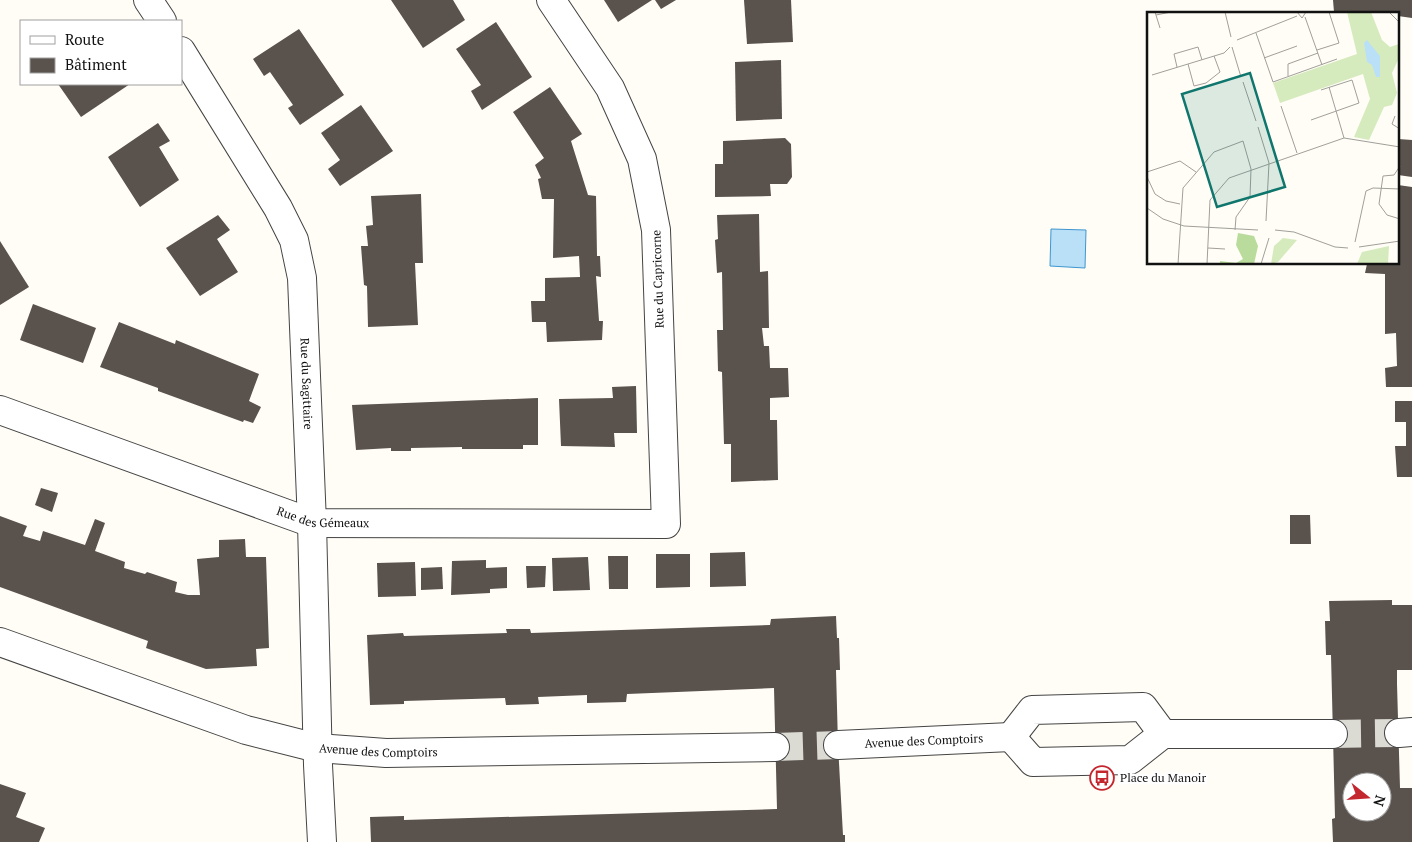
<svg xmlns="http://www.w3.org/2000/svg" width="1412" height="842" viewBox="0 0 1412 842" font-family="'PT Serif',serif">
  <rect width="100%" height="100%" fill="#fffdf5"/>
  <polygon fill="#b9e0f7" stroke="#3f96cf" points="1051,229 1086,230 1085,268 1050,266"/>
  <g fill="#5a524d" fill-rule="evenodd">
    <polygon points="391,0 453,0 465,20 423,48"/>
    <polygon points="604,0 652,0 618,22"/>
    <polygon points="655,0 676,0 661,9"/>
    <polygon points="744,0 791,0 793,42 747,44"/>
    <polygon points="1333,0 1412,0 1412,18 1398,16 1398,14 1334,12"/>
    <polygon points="496,22 532,77 482,110 471,91 481,85 456,49"/>
    <polygon points="299,29 344,95 300,125 288,108 293,105 270,72 264,76 253,59"/>
    <polygon points="781,60 782,119 736,121 735,62"/>
    <polygon points="58,84 130,84 81,117"/>
    <polygon points="550,87 582,134 571,141 588,195 596,196 597,256 600,256 601,277 596,276 599,321 603,321 602,340 547,342 546,322 532,322 531,301 545,301 545,278 580,277 579,256 553,258 554,199 542,199 538,179 541,178 535,165 544,158 513,112"/>
    <polygon points="361,105 393,151 340,186 328,169 340,160 321,133"/>
    <polygon points="158,123 170,141 159,147 179,180 140,207 108,157"/>
    <polygon points="785,138 791,144 792,177 787,184 770,184 771,196 715,197 715,164 723,164 723,141"/>
    <polygon points="1398,139 1412,140 1412,177 1398,175"/>
    <polygon points="1398,185 1412,187 1412,387 1386,387 1385,368 1397,366 1396,333 1385,334 1385,274 1365,273 1367,264 1398,264"/>
    <polygon points="421,194 423,263 415,263 418,325 368,327 367,286 364,285 361,246 368,246 366,226 373,225 371,196"/>
    <polygon points="759,214 760,272 768,271 769,328 762,328 764,346 769,346 770,368 788,368 789,397 770,398 770,420 777,420 778,480 731,482 731,444 724,444 722,372 718,371 717,330 723,330 722,272 717,273 715,240 718,239 717,215"/>
    <polygon points="218,215 230,230 217,239 238,272 200,296 166,248"/>
    <polygon points="0,241 29,287 0,305"/>
    <polygon points="33,304 96,328 83,363 20,340"/>
    <polygon points="119,322 175,344 176,340 259,374 249,401 261,407 253,423 244,420 243,422 158,391 158,388 100,367"/>
    <polygon points="636,386 637,433 614,433 615,447 561,446 559,399 613,398 612,387"/>
    <polygon points="538,398 538,445 523,445 523,449 462,449 462,447 411,448 411,451 391,451 391,448 356,450 352,405"/>
    <polygon points="1395,401 1412,401 1412,477 1397,477 1395,446 1406,446 1406,422 1395,422"/>
    <polygon points="41,488 58,493 52,512 35,505"/>
    <polygon points="1290,515 1310,515 1311,544 1290,544"/>
    <polygon points="0,516 27,526 23,536 40,541 43,531 85,545 95,519 105,523 95,551 125,562 124,568 145,574 147,572 177,582 175,592 188,595 200,595 197,559 219,557 219,540 245,539 246,557 266,557 269,648 256,649 257,666 206,669 146,648 148,641 0,587"/>
    <polygon points="745,552 746,586 710,587 710,553"/>
    <polygon points="656,554 690,554 690,587 656,588"/>
    <polygon points="608,556 628,556 628,589 609,589"/>
    <polygon points="588,557 590,590 553,591 552,558"/>
    <polygon points="486,560 486,568 507,567 507,588 490,589 490,593 451,595 452,561"/>
    <polygon points="415,562 416,596 378,597 377,563"/>
    <polygon points="526,566 546,566 545,587 527,588"/>
    <polygon points="442,567 443,589 421,590 421,568"/>
    <path d="M1392,600V605H1412V670H1397V684L1400,788H1412V842H1333L1332,819L1335,818L1331,655H1326L1325,621H1330L1329,601ZM1352,782H1382V812H1352Z"/>
    <polygon points="836,616 837,638 839,638 840,670 836,670 838,745 843,835 845,835 845,842 371,842 370,817 404,816 404,820 777,809 774,688 627,694 626,702 587,703 587,695 538,697 539,704 506,705 505,698 404,701 404,704 370,705 367,635 403,633 404,636 507,633 506,629 530,629 531,633 770,625 771,619"/>
    <polygon points="0,784 26,793 16,817 45,828 39,842 0,842"/>
  </g>
  <g fill="none" stroke-linecap="round" stroke-linejoin="round">
    <g stroke="#dbdad3" stroke-width="28" stroke-dasharray="28 14" stroke-linecap="butt">
      <polyline points="1333,734 1399,733"/>
      <polyline points="775,747 838,745"/>
    </g>
    <g stroke="#444" stroke-width="30">
      <g id="minor">
        <polyline points="148,0 162,21"/>
        <path id="s1" d="M181,51L278,208L294,240L302,278L312,523L318,765L322,842"/>
        <path id="s2" d="M0,410L312,523L666,524L656,230L642,159L610,88L551,0"/>
      </g>
    </g>
    <g stroke="#444" stroke-width="30">
      <g id="tertiary">
        <path id="s3" d="M0,642L246,730L317,748L386,753L775,747"/>
        <polyline points="1399,733 1412,732"/>
        <polyline points="1011,737 1033,762 1130,760 1163,734 1333,734"/>
        <polyline points="1011,737 1032,710 1143,707 1163,734"/>
        <path id="s4" d="M838,745L1011,737"/>
      </g>
    </g>
    <use href="#minor" stroke="#fff" stroke-width="28"/>
    <use href="#tertiary" stroke="#fff" stroke-width="28"/>
  </g>
  <defs>
    <g id="bus-ring" transform="scale(1.25)"><circle r="9.5" fill="#fff" stroke="#c4262e" stroke-width="1.5"/><path d="M-5-6H5V4H4V6H2V4H-2V6H-4V4H-5ZM-3.5-4V0h7V-4ZM-3.5 1.2v1.5H-2V1.2ZM2 1.2v1.5H3.5V1.2Z" fill="#c4262e"/></g>
  </defs>
  <g fill-rule="evenodd">
    <use href="#bus-ring" x="1102" y="778"/>
  </g>
  <g text-anchor="middle" stroke-width="5" stroke-linejoin="round" paint-order="stroke">
    <g font-size="12" fill="#111" stroke="#fff">
      <text transform="translate(658 279) rotate(-92)" y="4">Rue du Capricorne</text>
      <text dy="4" stroke="none"><textPath href="#s1" startOffset="365">Rue du Sagittaire</textPath></text>
      <text dy="4" stroke="none"><textPath href="#s2" startOffset="342">Rue des Gémeaux</textPath></text>
      <text dy="4" stroke="none"><textPath href="#s4" startOffset="86">Avenue des Comptoirs</textPath></text>
      <text dy="4" stroke="none"><textPath href="#s3" startOffset="396">Avenue des Comptoirs</textPath></text>
    </g>
    <g font-size="12" fill="#111" stroke="#fff" text-anchor="start">
      <text x="1120" y="782">Place du Manoir</text>
    </g>
  </g>
  <g transform="translate(1147 12)">
    <rect width="252" height="252" fill="#fffdf5"/>
    <path d="M200,0H224L235,28L243,35L252,32V46L245,61L250,81L245,93L237,95L222,128L207,125L223,87L216,62L133,91L126,71L210,42ZM136,226L150,228L131,250L124,252L127,234ZM242,234L241,252H210L215,240Z" fill="#d5ebbd"/>
    <path d="M91,221L107,224L111,234L107,252H73V249L89,251L96,247L89,233Z" fill="#b9dc9c"/>
    <path d="M220,28L233,44V65H229L225,53L220,50L217,31Z" fill="#b9e0f7"/>
    <path fill="none" stroke="#a09f9a" stroke-width="1" d="M8,0L13,16M78,0L84,25M150,0L155,6L159,0M242,0L253,11M9,3L24,0M158,5L175,53M109,21L126,70L190,47M90,28L150,4M85,35L94,65M170,38L192,31L182,0M117,46L150,34M41,52L47,74L59,71L73,60L67,44M30,55L27,42L51,35L55,48M5,63L77,41L83,35M141,64V52L171,41M96,70L109,109M182,75L197,126M134,94L150,141M248,104L245,112L253,117M164,108L212,91L205,68L174,78M111,115L122,151L119,209M253,154L247,163L236,164L232,192L240,203L253,207M0,160L33,149L49,160M0,165L8,182L19,189L33,192M0,196L16,207L37,214L111,218M128,218L147,220L188,235L201,236M208,230L219,179L226,176L253,177M212,235L253,229M61,236L78,237M31,252L36,176L67,140L96,129L104,157L103,185L89,205L88,218M60,252L63,188L82,166L197,126L253,135M114,252L122,226"/>
    <path fill="#0f766e" fill-opacity="0.15" stroke="#0f766e" stroke-width="2.5" d="M103,61L138,175L70,195L35,82Z"/>
    <rect width="252" height="252" fill="none" stroke="#111" stroke-width="2.5"/>
  </g>
  <rect x="20" y="20" width="162" height="65" fill="#ffffff" stroke="#a0a0a0"/>
  <rect x="30" y="36" width="25" height="8" fill="#ffffff" stroke="#a0a0a0"/>
  <text x="65" y="45" font-size="15" fill="#111111">Route</text>
  <rect x="30" y="58" width="25" height="15" fill="#5a524d" stroke="#a0a0a0"/>
  <text x="65" y="70" font-size="15" fill="#111111">Bâtiment</text>
  <g transform="translate(1367 797) rotate(107)"><circle r="24" fill="#ffffff" stroke="#a0a0a0"/>
  <path d="M0-4L9 19L0 12L-9 19Z" fill="#c4262e"/>
  <text y="-8" font-size="14" font-weight="bold" text-anchor="middle" fill="#111111">N</text>
  </g>
</svg>
